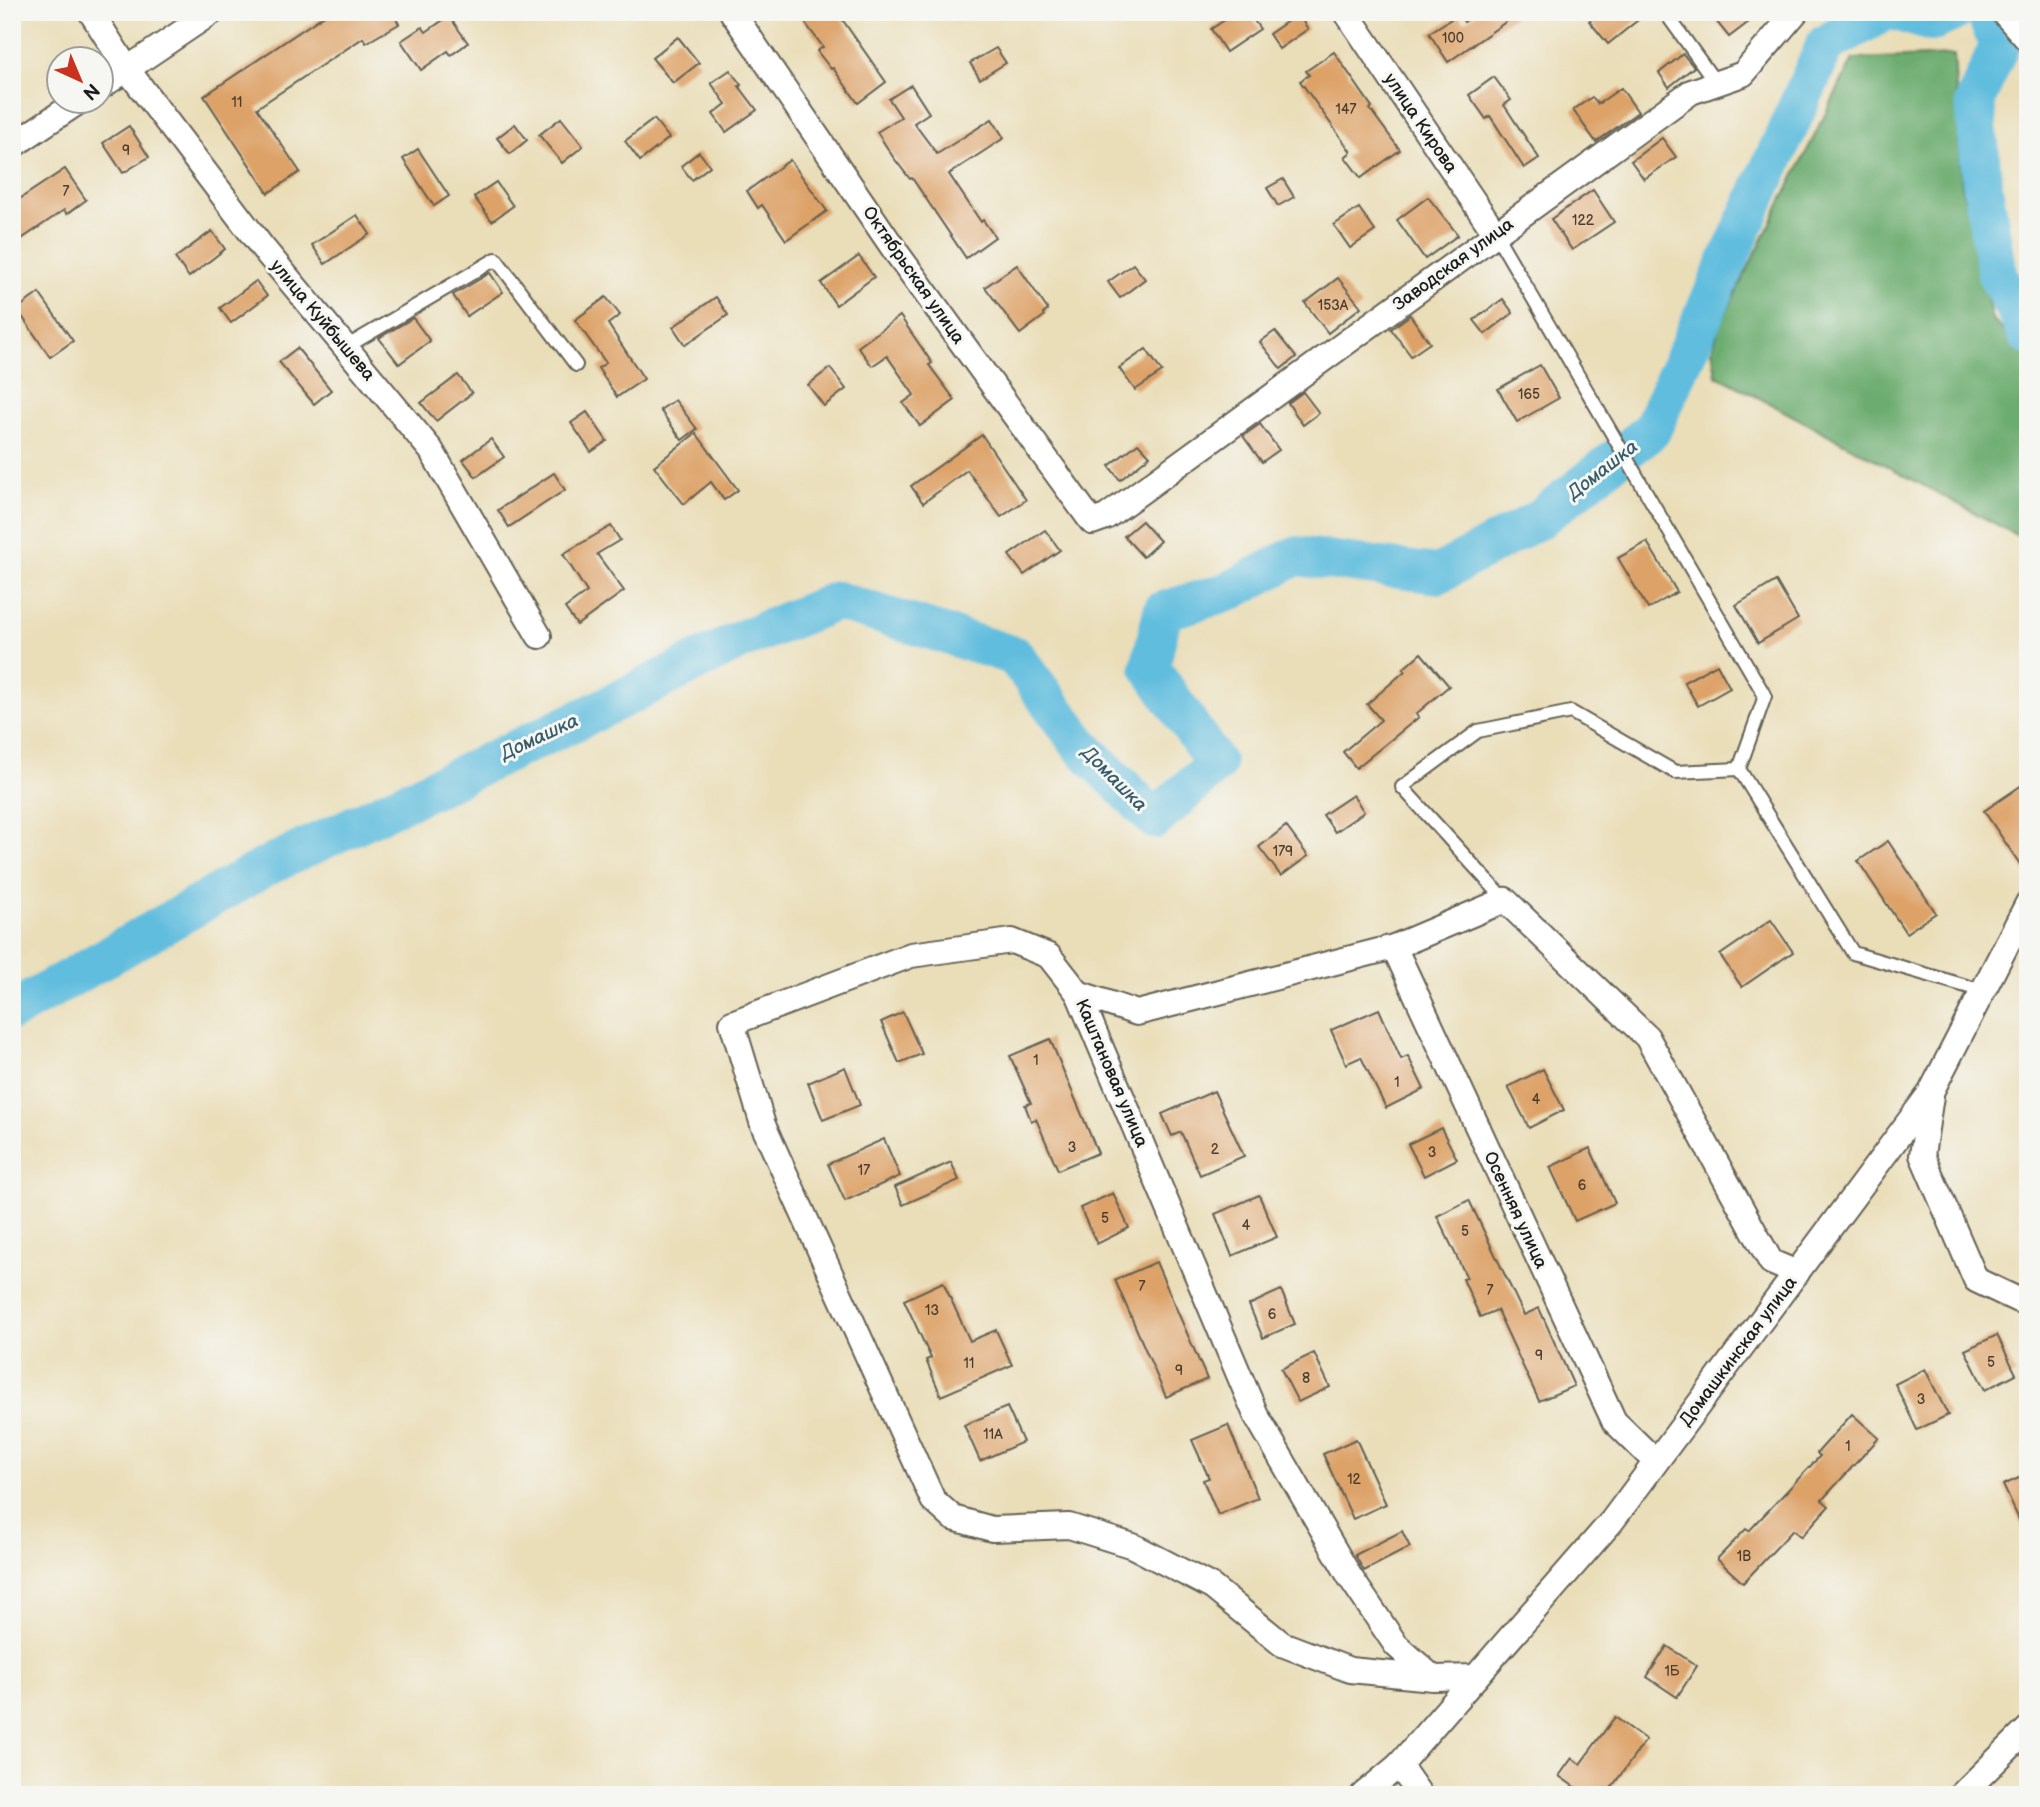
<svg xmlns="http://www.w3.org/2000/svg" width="2040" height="1807" viewBox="0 0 2040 1807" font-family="'Balsamiq Sans',sans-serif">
  <rect width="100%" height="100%" fill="#f6f6f2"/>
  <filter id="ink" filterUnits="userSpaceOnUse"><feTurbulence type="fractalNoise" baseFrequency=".0143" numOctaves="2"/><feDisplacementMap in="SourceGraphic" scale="14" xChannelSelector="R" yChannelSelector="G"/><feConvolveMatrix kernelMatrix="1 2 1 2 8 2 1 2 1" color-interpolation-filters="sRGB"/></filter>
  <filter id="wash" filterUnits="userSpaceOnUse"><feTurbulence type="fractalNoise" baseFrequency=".00686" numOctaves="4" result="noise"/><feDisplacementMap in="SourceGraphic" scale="28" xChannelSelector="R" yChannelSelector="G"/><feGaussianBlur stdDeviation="1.57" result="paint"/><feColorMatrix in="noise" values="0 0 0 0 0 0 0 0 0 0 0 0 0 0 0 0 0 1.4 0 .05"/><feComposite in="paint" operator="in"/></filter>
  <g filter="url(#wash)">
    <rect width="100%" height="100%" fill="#eadeb9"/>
    <polygon fill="#6cac6f" stroke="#446446" stroke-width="2" points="1954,55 1962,185 1992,320 2028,354 2028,533 2020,537 1716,375 1712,350 1719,326 1853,59"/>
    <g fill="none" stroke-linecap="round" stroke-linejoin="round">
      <g stroke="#60bdde" stroke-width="40">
        <polyline points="1899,12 1931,22 1953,12"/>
        <polyline points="1984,12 2000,44 1975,101 1982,181 1997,274 2028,335"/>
        <polyline points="12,1011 263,868 593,713 741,640 837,601 1015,656 1083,748 1155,819 1216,764 1150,667 1163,611 1228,592 1296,556 1438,574 1538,520 1651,431 1826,44 1884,12"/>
      </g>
    </g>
    <g id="blocks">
      <g fill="#dda267">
        <polygon points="329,12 392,12 399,24 366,43 363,38 257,108 300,172 268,193 204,96"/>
        <polygon points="797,12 837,12 886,82 858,103 833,68 831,69 817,51 823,47"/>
        <polygon points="1237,12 1248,12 1260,29 1226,52 1211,29"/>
        <polygon points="1479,12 1520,12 1448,62 1429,33 1459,14 1464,22"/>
        <polygon points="1600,12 1648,12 1608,44 1589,21"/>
        <polygon points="1728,12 1762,12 1729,37 1716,21"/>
        <polygon points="1298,14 1308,29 1279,49 1269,34"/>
        <polygon points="449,16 468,43 451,55 448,51 421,70 401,41 422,27 426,32"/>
        <polygon points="678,37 699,63 673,83 652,58"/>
        <polygon points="996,48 1006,63 980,79 970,63"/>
        <polygon points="1334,52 1372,107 1370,109 1400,150 1361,178 1345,157 1351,152 1300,81 1309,75 1306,71"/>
        <polygon points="1683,54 1694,67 1669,87 1659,73"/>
        <polygon points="730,70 741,85 739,86 757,110 726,132 713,114 726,104 711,83"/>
        <polygon points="1494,77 1511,100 1504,105 1539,158 1524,168 1490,116 1486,119 1469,95"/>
        <polygon points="911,85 929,113 914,123 937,154 992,119 1004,138 949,174 981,222 983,220 995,237 966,258 912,178 910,179 893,157 877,132 901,117 889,99"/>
        <polygon points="1621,88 1638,112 1596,142 1573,110 1592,97 1598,104"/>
        <polygon points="561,118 583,146 562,163 539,135"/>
        <polygon points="654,119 669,138 640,161 625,141"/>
        <polygon points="515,124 527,140 510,154 497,138"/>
        <polygon points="129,126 149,157 123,173 103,143"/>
        <polygon points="1662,138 1676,157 1644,179 1631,161"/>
        <polygon points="418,149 449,196 434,206 403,159"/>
        <polygon points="699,152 710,166 692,180 681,166"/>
        <polygon points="790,160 827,211 786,240 762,205 758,208 747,191"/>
        <polygon points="65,169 86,200 67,214 64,210 20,240 12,227 12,204"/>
        <polygon points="1283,179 1294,197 1278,206 1267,188"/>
        <polygon points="496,182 513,206 492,221 474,197"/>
        <polygon points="1593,190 1614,222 1572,250 1551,219"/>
        <polygon points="1428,197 1458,235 1425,259 1397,220"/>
        <polygon points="1359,208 1375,231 1350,248 1334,225"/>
        <polygon points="357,215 370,234 325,264 312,245"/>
        <polygon points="212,231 225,249 189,277 175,258"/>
        <polygon points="859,256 874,277 836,305 821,283"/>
        <polygon points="1133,264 1145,279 1120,298 1108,282"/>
        <polygon points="1017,265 1048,310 1043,314 1044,316 1020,334 985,287"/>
        <polygon points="490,273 503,292 467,316 453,295"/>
        <polygon points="1338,278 1361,307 1328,333 1305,303"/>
        <polygon points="256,281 267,296 231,323 220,308"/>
        <polygon points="39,293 73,341 50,357 17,309"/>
        <polygon points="606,297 620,315 608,324 644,379 617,397 598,368 606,363 575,320"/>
        <polygon points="716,297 728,315 685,345 673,327"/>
        <polygon points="1503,299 1513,313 1485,334 1474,320"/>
        <polygon points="1410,315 1430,343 1411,356 1391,329"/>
        <polygon points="900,316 932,363 929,365 955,400 920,426 903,403 914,395 887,356 872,366 858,347"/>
        <polygon points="413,318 430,341 399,364 379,338"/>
        <polygon points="1275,331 1296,357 1281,369 1260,342"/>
        <polygon points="297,348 331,390 314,404 279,362"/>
        <polygon points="1146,349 1162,372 1135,390 1119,368"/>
        <polygon points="1540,365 1559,398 1517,422 1498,389"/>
        <polygon points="830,368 846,389 824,406 808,385"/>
        <polygon points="458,375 472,393 436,421 421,403"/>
        <polygon points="1303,392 1319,413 1303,425 1288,403"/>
        <polygon points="675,400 697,429 682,440 660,410"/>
        <polygon points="587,412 607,441 591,452 571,423"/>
        <polygon points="1260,424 1279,450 1262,462 1243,436"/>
        <polygon points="696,433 738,490 724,500 711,482 684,504 654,466"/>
        <polygon points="982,435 1026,500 1001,517 967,470 923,503 911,486"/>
        <polygon points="491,439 504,457 476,477 463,460"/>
        <polygon points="1138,443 1150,456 1120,480 1109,466"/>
        <polygon points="554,473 565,490 509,527 498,510"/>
        <polygon points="1142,521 1160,541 1143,557 1124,536"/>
        <polygon points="611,526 620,540 597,554 624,591 577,625 565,608 587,592 563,554"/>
        <polygon points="1045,530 1060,550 1024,575 1009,555"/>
        <polygon points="1647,542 1677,592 1648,609 1618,558"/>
        <polygon points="1776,581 1798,619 1758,643 1736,605"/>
        <polygon points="1421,653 1449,686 1416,714 1419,717 1356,768 1343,752 1381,720 1367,704 1405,671 1403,669"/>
        <polygon points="1717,664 1730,688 1698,706 1684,682"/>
        <polygon points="2028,781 2028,876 1984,811"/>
        <polygon points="1353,795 1364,812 1335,832 1323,815"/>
        <polygon points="1286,826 1308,856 1281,876 1259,847"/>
        <polygon points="1888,841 1936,913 1906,933 1858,861"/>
        <polygon points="1771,920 1793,952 1742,987 1720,955"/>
        <polygon points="1379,1009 1401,1059 1408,1056 1424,1089 1386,1108 1361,1057 1346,1064 1331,1030"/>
        <polygon points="903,1012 922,1054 899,1063 881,1022"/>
        <polygon points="1050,1039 1098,1153 1058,1170 1036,1119 1031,1121 1025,1105 1031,1103 1010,1056"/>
        <polygon points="845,1067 860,1105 823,1120 808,1083"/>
        <polygon points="1543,1069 1564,1110 1529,1128 1508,1087"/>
        <polygon points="1214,1091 1244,1156 1200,1175 1181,1132 1172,1136 1162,1114"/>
        <polygon points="1441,1128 1457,1159 1424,1176 1408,1144"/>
        <polygon points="884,1139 900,1176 845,1201 828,1164"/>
        <polygon points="1590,1148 1615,1203 1575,1221 1550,1167"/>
        <polygon points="951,1162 959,1180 903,1205 895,1187"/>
        <polygon points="1113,1193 1129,1228 1097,1244 1080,1208"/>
        <polygon points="1259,1195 1277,1237 1232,1256 1215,1214"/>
        <polygon points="1469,1200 1524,1315 1539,1308 1574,1386 1539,1401 1497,1310 1480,1317 1463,1279 1467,1278 1437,1216"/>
        <polygon points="1156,1262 1207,1379 1166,1397 1115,1280"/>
        <polygon points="943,1282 970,1341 996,1330 1012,1365 941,1396 926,1360 931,1358 904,1300"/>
        <polygon points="1281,1290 1295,1324 1263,1338 1249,1305"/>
        <polygon points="1997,1335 2016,1374 1985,1390 1965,1350"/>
        <polygon points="1314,1353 1330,1387 1298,1402 1281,1369"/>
        <polygon points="1925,1369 1948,1415 1917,1430 1895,1384"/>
        <polygon points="1007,1407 1023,1442 980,1461 964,1425"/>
        <polygon points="1852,1414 1879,1438 1822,1500 1829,1506 1801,1537 1793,1530 1743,1583 1717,1559 1746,1529 1749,1531 1820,1456 1817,1453"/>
        <polygon points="1228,1425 1258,1498 1218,1515 1203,1480 1209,1478 1192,1440"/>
        <polygon points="1356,1439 1386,1504 1353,1519 1323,1454"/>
        <polygon points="2028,1474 2028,1539 2003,1485"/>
        <polygon points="1402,1531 1410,1547 1364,1571 1355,1555"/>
        <polygon points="1667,1646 1697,1666 1677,1697 1647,1677"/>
        <polygon points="1615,1717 1646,1740 1606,1795 1586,1795 1559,1776 1572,1758 1580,1764"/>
      </g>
    </g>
  </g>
  <g filter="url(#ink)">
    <use href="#blocks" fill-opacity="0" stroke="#646053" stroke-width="2"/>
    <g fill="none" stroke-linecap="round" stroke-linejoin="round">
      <g stroke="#646053" stroke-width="16">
        <g id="lane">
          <polyline points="1665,12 1716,83"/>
          <polyline points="1495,233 1765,696 1739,769 1853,953 1983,991"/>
          <polyline points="346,347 496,259 576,365"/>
          <polyline points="1505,900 1402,787 1478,731 1571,712 1675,772 1739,769"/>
        </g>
      </g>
      <g stroke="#646053" stroke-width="28">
        <g id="street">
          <polyline points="91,12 127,69 262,247 431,450 539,636"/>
          <polyline points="732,12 896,252 1092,522 1106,517 1691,92 1743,74 1796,12"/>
          <polyline points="1346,12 1495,233"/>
          <polyline points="2003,12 2028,40"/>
          <polyline points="102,86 212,12"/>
          <polyline points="12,146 78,102"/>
          <polyline points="1394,947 1614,1421 1655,1461"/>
          <polyline points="1078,993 1137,1013 1394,947 1505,900 1647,1037 1771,1262 1797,1273"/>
          <polyline points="1931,1096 1922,1155 1976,1280 2018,1300 2028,1295"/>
          <polyline points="1433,1678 1350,1670 1282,1644 1212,1587 1133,1546 1069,1526 992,1529 953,1518 933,1500 763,1125 732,1023 911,955 1012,941 1049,956 1078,993 1256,1415 1350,1577 1396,1645 1433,1678 1476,1677"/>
          <polyline points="1399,1765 1420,1795"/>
          <polyline points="1363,1795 1399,1765 1612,1521 1931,1092 2028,903"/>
          <polyline points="1961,1795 2028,1729"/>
        </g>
      </g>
      <use href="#lane" stroke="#fff" stroke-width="12"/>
      <use href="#street" stroke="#fff" stroke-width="24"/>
    </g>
  </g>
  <g text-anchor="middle" stroke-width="6" stroke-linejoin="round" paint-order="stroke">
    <g font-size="14" fill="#4c3e2f">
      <text x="1453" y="43">100</text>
      <text x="237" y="107">11</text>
      <text x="1346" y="114">147</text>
      <text x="126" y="155">9</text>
      <text x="66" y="196">7</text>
      <text x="1583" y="225">122</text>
      <text x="1333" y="310">153А</text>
      <text x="1529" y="399">165</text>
      <text x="1283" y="856">179</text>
      <text x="1036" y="1065">1</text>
      <text x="1397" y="1087">1</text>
      <text x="1536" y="1104">4</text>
      <text x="1072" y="1152">3</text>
      <text x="1215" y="1154">2</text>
      <text x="1432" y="1157">3</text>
      <text x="864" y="1175">17</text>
      <text x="1582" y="1190">6</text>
      <text x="1105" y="1223">5</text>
      <text x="1246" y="1230">4</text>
      <text x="1465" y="1236">5</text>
      <text x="1142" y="1291">7</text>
      <text x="1490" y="1295">7</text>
      <text x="932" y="1315">13</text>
      <text x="1272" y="1319">6</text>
      <text x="1539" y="1360">9</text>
      <text x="1991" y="1367">5</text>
      <text x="969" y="1368">11</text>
      <text x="1179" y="1375">9</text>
      <text x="1306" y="1383">8</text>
      <text x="1921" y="1404">3</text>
      <text x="993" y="1439">11А</text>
      <text x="1848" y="1451">1</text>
      <text x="1354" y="1484">12</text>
      <text x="1744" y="1561">1В</text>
      <text x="1672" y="1676">1Б</text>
    </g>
    <g font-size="18" fill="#1c1c1c" stroke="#f6f6f2">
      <text transform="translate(1421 123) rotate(56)" y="6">улица Кирова</text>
      <text transform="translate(1453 264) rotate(-36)" y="6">Заводская улица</text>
      <text transform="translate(914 275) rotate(55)" y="6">Октябрьская улица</text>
      <text transform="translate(323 320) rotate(50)" y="6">улица Куйбышева</text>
      <text transform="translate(1112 1073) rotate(67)" y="6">Каштановая улица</text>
      <text transform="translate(1516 1210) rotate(65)" y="6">Осенняя улица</text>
      <text transform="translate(1738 1351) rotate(-53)" y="6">Домашкинская улица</text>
    </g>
    <g font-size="19" font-style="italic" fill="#375c6a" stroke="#f6f6f2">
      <text transform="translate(1602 469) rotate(-38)" y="7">Домашка</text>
      <text transform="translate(539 736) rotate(-25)" y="7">Домашка</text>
      <text transform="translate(1115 778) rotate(45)" y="7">Домашка</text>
    </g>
  </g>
  <rect width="2040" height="1807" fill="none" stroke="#f6f6f2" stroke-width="42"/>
  <g transform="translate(80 80) rotate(136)"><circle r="33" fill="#f6f6f2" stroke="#9f9f9c" stroke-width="2"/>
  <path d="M0-5L12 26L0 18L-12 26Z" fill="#c8321e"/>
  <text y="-10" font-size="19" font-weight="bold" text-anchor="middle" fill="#1c1c1c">N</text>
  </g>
</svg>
